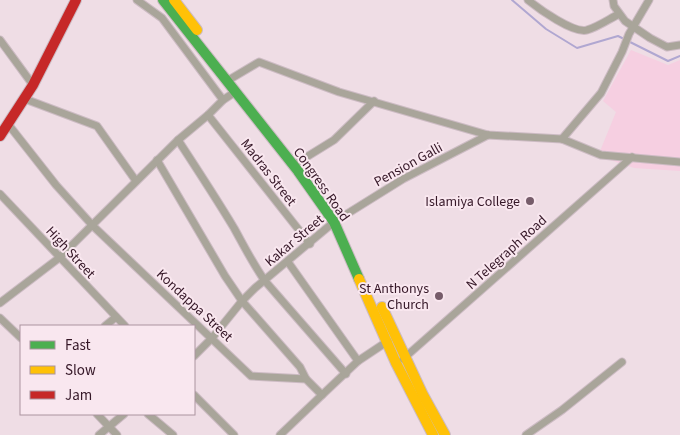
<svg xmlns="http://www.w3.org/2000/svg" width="680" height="435" viewBox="0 0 680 435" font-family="'Source Sans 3',sans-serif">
  <rect width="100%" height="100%" fill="#efdde5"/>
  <polygon fill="#f6cfe1" points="631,50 668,65 680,60 680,171 634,168 598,156 616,112 603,101"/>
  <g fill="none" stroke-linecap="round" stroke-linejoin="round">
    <polyline stroke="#b0a7d1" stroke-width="2" points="512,0 546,29 577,48 618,36 668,61 680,56"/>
    <g stroke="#ccbbc3" stroke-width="9">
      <g id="street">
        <polyline points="137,0 162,18 223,100"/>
        <path d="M528,0C539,9 574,34 587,30C598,27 609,19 619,14"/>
        <polyline points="613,0 614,6 625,21 650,38 667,47 680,45"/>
        <polyline points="0,40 33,85"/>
        <polyline points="227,81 259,62 339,92 488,135 562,139 601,155 680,162"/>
        <polyline points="25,99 97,126 136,181"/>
        <polyline points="208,115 310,244"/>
        <polyline points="8,124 56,185 93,226 251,376 306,379 322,395 358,361 388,341"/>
        <polyline points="562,139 601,93 622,52 629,34 649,0"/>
        <path d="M178,140C197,169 216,198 234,228C244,246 253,264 265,281L346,374"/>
        <polyline points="157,160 225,276 242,301 300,367 306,379"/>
        <polyline points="300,161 334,140 374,101"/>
        <polyline points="0,194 125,326"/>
        <polyline points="288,262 358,361"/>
        <polyline points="0,303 59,258 178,140 208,115 223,100 235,92"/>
        <polyline points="0,318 21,338"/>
        <polyline points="105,326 116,317"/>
        <polyline points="194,356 212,338 242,301 255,288 334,222 403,179 488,135"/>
        <polyline points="403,359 632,157"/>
        <polyline points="194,395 234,435"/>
        <polyline points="97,414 117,435"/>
        <polyline points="148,414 173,435"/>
        <polyline points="99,435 124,414"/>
        <polyline points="280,435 322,395"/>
        <polyline points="526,435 562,410 622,362"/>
      </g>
    </g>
    <g stroke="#ccbbc3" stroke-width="12">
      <polyline id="fast" points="163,0 298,171 334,222 359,279"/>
    </g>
    <g stroke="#ccbbc3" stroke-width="12">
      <g id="slow">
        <polyline points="174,0 197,30"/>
        <polyline points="359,279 396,363 433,435"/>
        <polyline points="382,307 423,395 445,435"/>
      </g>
    </g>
    <g stroke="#ccbbc3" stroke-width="12">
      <polyline id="jam" points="0,136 33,85 76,0"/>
    </g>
    <use href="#street" stroke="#a9a59a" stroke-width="7"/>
    <use href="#fast" stroke="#4caf50" stroke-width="10"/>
    <use href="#slow" stroke="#ffc107" stroke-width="10"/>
    <use href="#jam" stroke="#c62828" stroke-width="10"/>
  </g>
  <g fill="#765c6a" stroke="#f9e7ef" stroke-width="2">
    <circle cx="530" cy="201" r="5"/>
    <circle cx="439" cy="296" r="5"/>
  </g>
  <g text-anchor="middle" stroke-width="4" stroke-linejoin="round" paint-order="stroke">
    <g font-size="14" fill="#351727" stroke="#f9e7ef">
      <text transform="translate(408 164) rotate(-29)" y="5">Pension Galli</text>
      <text transform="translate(269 172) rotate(52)" y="5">Madras Street</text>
      <text transform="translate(322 184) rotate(55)" y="5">Congress Road</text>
      <text transform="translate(294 240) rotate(-40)" y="5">Kakar Street</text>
      <text transform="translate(71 252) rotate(47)" y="5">High Street</text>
      <text transform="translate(506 252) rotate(-42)" y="5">N Telegraph Road</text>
      <text transform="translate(195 305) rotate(43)" y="5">Kondappa Street</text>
    </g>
    <g font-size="14" fill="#351727" stroke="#f9e7ef" text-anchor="end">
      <text x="520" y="206">Islamiya College</text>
      <text x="429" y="293">St Anthonys<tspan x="429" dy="16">Church</tspan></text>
    </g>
  </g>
  <rect x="20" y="325" width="175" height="90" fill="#f9e7ef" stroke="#ab949f"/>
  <rect x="30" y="341" width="25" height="8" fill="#4caf50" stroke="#ab949f"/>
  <text x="65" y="350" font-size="15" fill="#351727">Fast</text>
  <rect x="30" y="366" width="25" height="8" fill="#ffc107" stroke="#ab949f"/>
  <text x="65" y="375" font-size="15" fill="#351727">Slow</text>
  <rect x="30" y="391" width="25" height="8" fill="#c62828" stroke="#ab949f"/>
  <text x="65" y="400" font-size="15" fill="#351727">Jam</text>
</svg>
